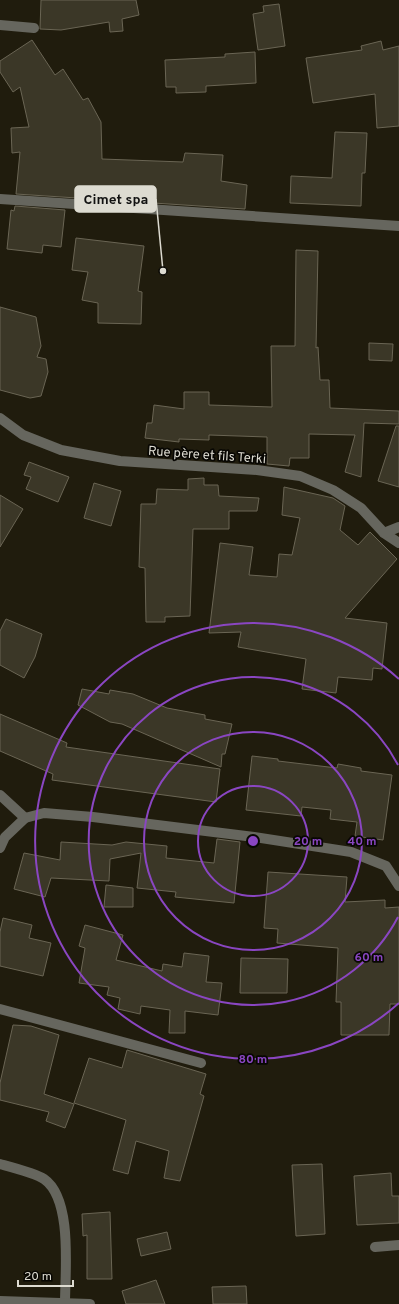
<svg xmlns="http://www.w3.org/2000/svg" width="399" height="1304" viewBox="0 0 399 1304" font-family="Overpass,sans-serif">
  <rect width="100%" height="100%" fill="#201c0d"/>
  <g fill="#3b3727" stroke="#6a6554">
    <polygon points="41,0 136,0 139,15 122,19 123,31 110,32 109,22 61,30 40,29"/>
    <polygon points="279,4 285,46 258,50 253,14 264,12 263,6"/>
    <polygon points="32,40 55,75 63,69 83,100 88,98 101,122 102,159 183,162 185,153 223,155 221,181 247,185 245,209 16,194 20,152 12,153 11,128 29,127 20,87 13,92 0,72 0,61"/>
    <polygon points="381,41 383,50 399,46 399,126 377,128 375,94 313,103 306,58 362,50 361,46"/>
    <polygon points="255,52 256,83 206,86 206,92 176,93 176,87 166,87 165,60 225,57 225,54"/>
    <polygon points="335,132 367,133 365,173 362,173 361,206 290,203 291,176 332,178"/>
    <polygon points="15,206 65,210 61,247 43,245 42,253 7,249 11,210 14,211"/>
    <polygon points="76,238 144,246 138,291 142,292 141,324 98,323 98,303 82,300 88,272 72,270"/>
    <polygon points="296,250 318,251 316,348 318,347 320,380 329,380 330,408 399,411 399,424 364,423 361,477 345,472 355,435 309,434 309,458 290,458 289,466 267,464 267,437 209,435 209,440 179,439 179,442 145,438 147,423 152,423 154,405 184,409 184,392 209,392 209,405 272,407 271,346 295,346"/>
    <polygon points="0,307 36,317 41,346 37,357 46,359 48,372 41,396 30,398 0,390"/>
    <polygon points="369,343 393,344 392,361 369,360"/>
    <polygon points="396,426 399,426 399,487 378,481"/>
    <polygon points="29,462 69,477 58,502 26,489 31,477 24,475"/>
    <polygon points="204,478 204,485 218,485 219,496 259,498 257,511 229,511 229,529 193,529 190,616 165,617 165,622 146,622 145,568 139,567 141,504 156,504 157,489 188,490 188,479"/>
    <polygon points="94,483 121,491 111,526 84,518"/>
    <polygon points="284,487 333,498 345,506 340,530 358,545 370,532 397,559 345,618 387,623 382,669 373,668 372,680 338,677 336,693 302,689 306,659 238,647 241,632 209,633 220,543 253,547 249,575 277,577 279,554 292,555 300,518 282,515"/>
    <polygon points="0,495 23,509 0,547"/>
    <polygon points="6,619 42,634 35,657 24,678 0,665 0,631"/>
    <polygon points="82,689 109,694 110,690 133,694 167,708 205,715 205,719 232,724 225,754 222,754 221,767 122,724 110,722 78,705"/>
    <polygon points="0,714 67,743 66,747 220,769 216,802 52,780 53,774 0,751"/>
    <polygon points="252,756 278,759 278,761 337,768 338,764 361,768 361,771 392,775 383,840 355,836 357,822 330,819 331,810 302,807 301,816 246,810"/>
    <polygon points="217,839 240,842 234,903 175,897 176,892 137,888 141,853 110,859 109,881 51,878 45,897 14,889 24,853 60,860 61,842 112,845 126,842 167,846 166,858 214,863"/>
    <polygon points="268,872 347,877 345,902 385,900 385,908 399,907 399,1004 390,1004 389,1035 341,1035 341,1002 336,1002 338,948 277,943 278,929 264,928"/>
    <polygon points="106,885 133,888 133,907 104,907"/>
    <polygon points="3,918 32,925 29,938 51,943 43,976 0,966 0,932"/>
    <polygon points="85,925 123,935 116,960 162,971 163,964 182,967 184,953 209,956 206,982 222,983 218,1015 185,1011 185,1033 169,1033 170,1010 141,1006 140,1014 118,1009 120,998 107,995 109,987 79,983 85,948 79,946"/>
    <polygon points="241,958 288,959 287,993 240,993"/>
    <polygon points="13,1025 31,1026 59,1035 44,1094 74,1104 65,1128 46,1121 49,1112 0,1100 0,1083"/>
    <polygon points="127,1050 206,1074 200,1094 204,1096 180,1181 164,1178 169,1151 136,1141 128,1174 113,1170 126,1120 74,1103 89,1058 122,1068"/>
    <polygon points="322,1164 325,1234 296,1236 292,1165"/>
    <polygon points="391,1173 392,1196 399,1196 399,1223 357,1225 354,1176"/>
    <polygon points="110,1212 112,1279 87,1279 87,1235 83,1236 82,1214"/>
    <polygon points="167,1232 171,1249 141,1256 137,1239"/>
    <polygon points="156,1280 165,1304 126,1304 122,1291"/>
    <polygon points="246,1286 247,1304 213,1304 212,1287"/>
  </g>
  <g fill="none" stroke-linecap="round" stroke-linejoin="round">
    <g stroke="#66665e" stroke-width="10">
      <polyline points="0,25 34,28"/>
      <polyline points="0,199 399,226"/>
      <polyline points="0,418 23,435 61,450 120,461 257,470 300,476 333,490 361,508 384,533 399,543"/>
      <polyline points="384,533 399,527"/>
      <polyline points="0,795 25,818"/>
      <polyline points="0,848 5,837 25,818 44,813 93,817 254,837 351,852 386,866 399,886"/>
      <polyline points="0,1009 201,1063"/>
      <path d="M0,1164C11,1167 35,1173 44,1179C73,1199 65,1272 65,1303"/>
      <polyline points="375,1247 399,1245"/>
      <polyline points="0,1301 90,1304"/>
    </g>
  </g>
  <g fill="none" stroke="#8a46c2" stroke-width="2">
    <circle cx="253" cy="841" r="55"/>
    <circle cx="253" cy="841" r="109"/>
    <path d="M398 917A164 164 0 1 1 398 765"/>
    <path d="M399 1003A218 218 0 1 1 399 679"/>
  </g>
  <g text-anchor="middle" stroke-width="3.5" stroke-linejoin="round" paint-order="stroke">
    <g font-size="13" fill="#dddbd1" stroke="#080703">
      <text transform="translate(207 454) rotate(4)" y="5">Rue père et fils Terki</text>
    </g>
  </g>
  <circle cx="253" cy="841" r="6" fill="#8a46c2" stroke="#080703" stroke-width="2"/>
  <g font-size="12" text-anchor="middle" font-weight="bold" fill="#8a46c2" stroke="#080703" stroke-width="3.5" stroke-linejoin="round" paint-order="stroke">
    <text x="308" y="845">20 m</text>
    <text x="362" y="845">40 m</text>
    <text x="369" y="961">60 m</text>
    <text x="253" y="1063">80 m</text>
  </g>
  <path fill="none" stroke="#dddbd1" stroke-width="1.5" d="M163 271L156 199"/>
  <circle fill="#dddbd1" stroke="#080703" stroke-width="1.5" cx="163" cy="271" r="4"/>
  <rect fill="#dddbd1" stroke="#dddbd1" stroke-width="1.5" x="75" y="186" width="81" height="26" rx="4"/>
  <g font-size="14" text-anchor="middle" font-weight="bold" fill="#111">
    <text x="116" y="204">Cimet spa</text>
  </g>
  <path d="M18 1280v6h55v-6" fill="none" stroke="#dddbd1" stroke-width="2"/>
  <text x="24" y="1280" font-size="12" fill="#dddbd1" stroke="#080703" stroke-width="3" paint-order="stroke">20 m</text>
</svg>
